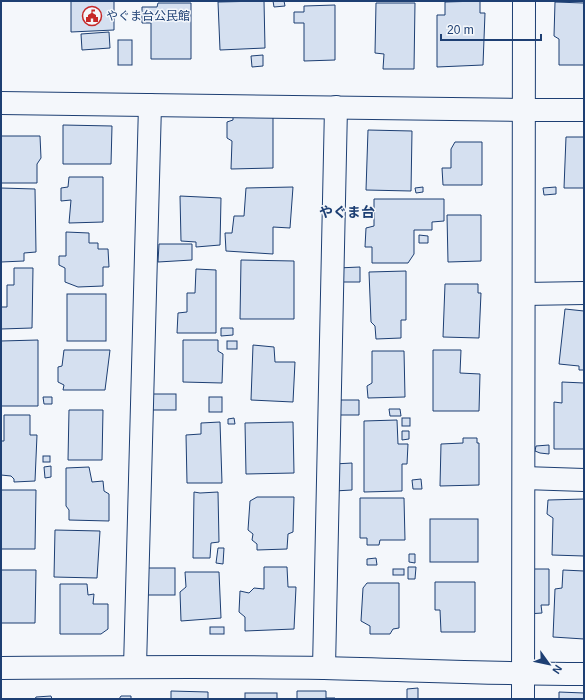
<svg xmlns="http://www.w3.org/2000/svg" width="585" height="700" viewBox="0 0 585 700" font-family="Helvetica,'Noto Sans JP',sans-serif">
  <rect width="100%" height="100%" fill="#f4f7fb"/>
  <g fill="#d5e0f0" stroke="#1d3f73">
    <polygon points="71,1 114,1 114,30 71,32"/>
    <polygon points="264,1 265,48 220,50 218,2"/>
    <polygon points="273,1 284,1 285,6 274,7"/>
    <polygon points="480,1 480,13 485,13 483,65 437,67 437,15 445,15 445,2"/>
    <polygon points="555,2 584,3 584,65 559,65 559,39 554,36"/>
    <polygon points="158,3 191,3 191,59 151,59 151,23 142,23 142,7 157,7"/>
    <polygon points="376,3 415,3 414,69 383,69 384,54 375,53"/>
    <polygon points="335,5 335,60 304,61 304,23 294,23 294,12 304,12 304,6"/>
    <polygon points="109,32 110,48 82,50 81,34"/>
    <rect x="118" y="40" width="14" height="25"/>
    <polygon points="263,55 263,66 252,67 251,56"/>
    <polygon points="233,116 273,116 273,168 231,169 232,141 227,138 227,122 233,120"/>
    <polygon points="63,125 112,126 111,164 63,164"/>
    <polygon points="368,130 412,131 411,191 366,190"/>
    <polygon points="1,136 40,136 41,158 37,164 37,183 1,183"/>
    <polygon points="566,137 584,137 584,188 564,188"/>
    <polygon points="455,142 482,142 482,185 443,185 442,168 451,168 451,149"/>
    <polygon points="69,177 103,177 103,222 69,223 71,200 61,201 61,188 68,187"/>
    <polygon points="293,187 290,228 273,227 273,254 226,251 225,233 232,233 234,216 244,216 246,188"/>
    <polygon points="423,187 423,192 416,193 415,188"/>
    <polygon points="556,187 556,194 544,195 543,188"/>
    <polygon points="1,188 35,189 36,252 24,253 24,261 1,262"/>
    <polygon points="180,196 221,198 220,245 196,247 196,242 181,241"/>
    <polygon points="374,199 444,199 444,221 432,222 432,230 414,230 414,254 408,263 372,263 372,247 365,247 366,228 374,226"/>
    <polygon points="447,215 481,215 481,261 448,262"/>
    <polygon points="66,232 89,233 89,243 98,243 98,249 108,249 109,267 103,267 103,286 78,287 65,282 65,268 59,265 59,256 66,256"/>
    <polygon points="419,235 428,236 428,243 419,243"/>
    <polygon points="159,244 192,244 192,260 158,262"/>
    <polygon points="241,260 294,261 294,319 240,319"/>
    <polygon points="360,267 360,282 337,282 337,268"/>
    <polygon points="14,268 33,268 32,328 1,329 1,307 7,307 7,285 14,285"/>
    <polygon points="196,269 216,270 216,333 177,333 178,313 187,312 187,293 195,293"/>
    <polygon points="406,271 406,320 401,320 401,338 376,339 375,326 371,322 369,272"/>
    <polygon points="445,284 478,284 478,293 481,293 479,338 443,337"/>
    <rect x="67" y="294" width="39" height="47"/>
    <polygon points="565,309 584,311 584,370 579,370 579,366 559,364"/>
    <polygon points="221,328 233,328 233,335 221,336"/>
    <polygon points="38,340 38,406 1,406 1,341"/>
    <polygon points="183,340 218,340 218,351 223,354 222,383 183,382"/>
    <rect x="227" y="341" width="10" height="8"/>
    <polygon points="253,345 274,347 275,362 295,362 293,402 251,400"/>
    <polygon points="64,350 110,350 105,390 63,390 64,385 58,382 58,367 62,366"/>
    <polygon points="433,350 461,350 460,373 480,374 479,411 433,411"/>
    <polygon points="372,351 404,351 405,397 368,398 367,386 372,383"/>
    <polygon points="562,382 584,383 584,449 554,449 554,402 562,403"/>
    <rect x="149" y="394" width="27" height="16"/>
    <polygon points="43,397 52,397 52,404 44,404"/>
    <rect x="209" y="397" width="13" height="15"/>
    <polygon points="335,400 359,400 359,415 334,415"/>
    <polygon points="389,409 400,409 401,416 390,416"/>
    <polygon points="69,410 103,410 102,460 68,460"/>
    <polygon points="4,415 30,415 30,435 37,435 35,481 14,482 14,479 11,476 1,475 1,441 4,441"/>
    <polygon points="234,418 235,424 228,424 228,419"/>
    <rect x="402" y="418" width="8" height="8"/>
    <polygon points="397,420 398,444 408,444 407,464 402,464 402,491 364,492 364,421"/>
    <polygon points="220,422 222,483 187,483 186,435 201,434 201,423"/>
    <polygon points="293,422 294,473 246,474 245,423"/>
    <polygon points="402,431 409,431 409,439 402,440"/>
    <polygon points="463,438 477,438 477,443 479,443 479,485 440,486 441,444 463,443"/>
    <polygon points="549,445 549,454 540,453 535,451 536,446"/>
    <rect x="43" y="456" width="7" height="6"/>
    <polygon points="352,463 352,490 334,491 334,464"/>
    <polygon points="51,466 51,477 45,478 44,467"/>
    <polygon points="89,467 92,482 103,481 104,491 109,494 109,521 69,520 69,510 66,506 66,468"/>
    <polygon points="421,479 422,489 413,489 412,480"/>
    <polygon points="1,490 36,490 35,549 1,549"/>
    <polygon points="194,492 200,493 218,492 219,542 211,543 210,558 193,558"/>
    <polygon points="257,497 294,497 293,532 288,534 287,549 257,550 257,544 252,540 253,534 248,530 250,501"/>
    <polygon points="360,498 404,498 405,540 380,540 379,545 367,545 367,538 360,538"/>
    <polygon points="584,499 584,556 552,555 553,518 547,514 548,500"/>
    <rect x="430" y="519" width="48" height="43"/>
    <polygon points="55,530 100,531 97,578 54,577"/>
    <polygon points="218,548 224,548 223,564 216,563"/>
    <polygon points="409,554 415,554 415,563 409,562"/>
    <polygon points="376,558 377,565 367,565 367,559"/>
    <polygon points="264,567 287,567 288,587 296,587 294,629 245,631 245,617 239,612 240,591 249,593 254,588 264,589"/>
    <polygon points="408,567 416,567 415,579 408,579"/>
    <rect x="147" y="568" width="28" height="27"/>
    <rect x="393" y="569" width="11" height="6"/>
    <polygon points="527,569 549,569 549,605 541,605 542,613 527,614"/>
    <polygon points="1,570 36,570 35,623 1,623"/>
    <polygon points="563,570 584,571 584,639 553,637 555,589 562,588"/>
    <polygon points="185,572 219,572 221,618 181,621 180,592 186,587"/>
    <polygon points="435,582 475,582 475,632 441,632 440,610 435,610"/>
    <polygon points="367,583 399,583 399,628 393,629 390,634 370,634 370,626 361,621 363,588"/>
    <polygon points="60,584 87,584 88,595 94,594 93,604 108,604 108,629 101,634 60,634"/>
    <rect x="210" y="627" width="14" height="7"/>
    <polygon points="418,688 418,699 407,699 407,689"/>
    <polygon points="171,691 208,692 208,699 171,699"/>
    <polygon points="297,691 326,691 326,698 335,698 335,699 297,699"/>
    <polygon points="559,692 584,693 584,699 559,699"/>
    <rect x="245" y="693" width="32" height="6"/>
    <polygon points="51,696 52,699 35,699 36,697"/>
    <polygon points="121,696 131,696 131,699 119,699"/>
  </g>
  <g fill="none" stroke-linecap="round" stroke-linejoin="round">
    <g stroke="#1d3f73" stroke-width="24">
      <g id="minor">
        <polyline points="1,103 524,110 584,110"/>
        <polyline points="524,294 584,293"/>
        <polyline points="524,478 584,480"/>
        <polyline points="135,667 150,105"/>
        <path d="M1,668C109,667 217,666 324,668C411,670 497,674 584,674"/>
        <polyline points="324,668 336,107"/>
        <polyline points="523,699 524,1"/>
      </g>
    </g>
    <use href="#minor" stroke="#f4f7fb" stroke-width="22"/>
  </g>
  <defs>
    <g id="civic-ring" transform="scale(1)"><circle r="9.5" fill="#f4f7fb" stroke="#c62828" stroke-width="1.5"/><path d="M-.6-6.5H3V-4.5H.6V-3L4-1V1h2V6H-6V1h2V-1L-.6-3ZM-1.2 2.5V6h2.4V2.5Z" fill="#c62828"/></g>
  </defs>
  <g fill-rule="evenodd">
    <use href="#civic-ring" x="92" y="16"/>
  </g>
  <g text-anchor="middle" stroke-width="3" stroke-linejoin="round" paint-order="stroke">
    <g font-size="12" fill="#1d3f73" stroke="#f4f7fb" text-anchor="start">
      <text x="106" y="20">やぐま台公民館</text>
    </g>
    <g font-size="14" font-weight="bold" fill="#1d3f73" stroke="#f4f7fb">
      <text x="347" y="217">やぐま台</text>
    </g>
  </g>
  <rect width="585" height="700" fill="none" stroke="#1d3f73" stroke-width="4"/>
  <g transform="translate(549 664) rotate(123)" stroke="#f4f7fb" stroke-width="3" paint-order="stroke">
  <path d="M0-3L7 15L0 10L-7 15Z" fill="#1d3f73"/>
  <text y="-6" font-size="11" font-weight="bold" text-anchor="middle" fill="#1d3f73">N</text>
  </g>
  <path d="M441 34v6h100v-6" fill="none" stroke="#1d3f73" stroke-width="2"/>
  <text x="447" y="34" font-size="12" fill="#1d3f73" stroke="#f4f7fb" stroke-width="3" paint-order="stroke">20 m</text>
</svg>
